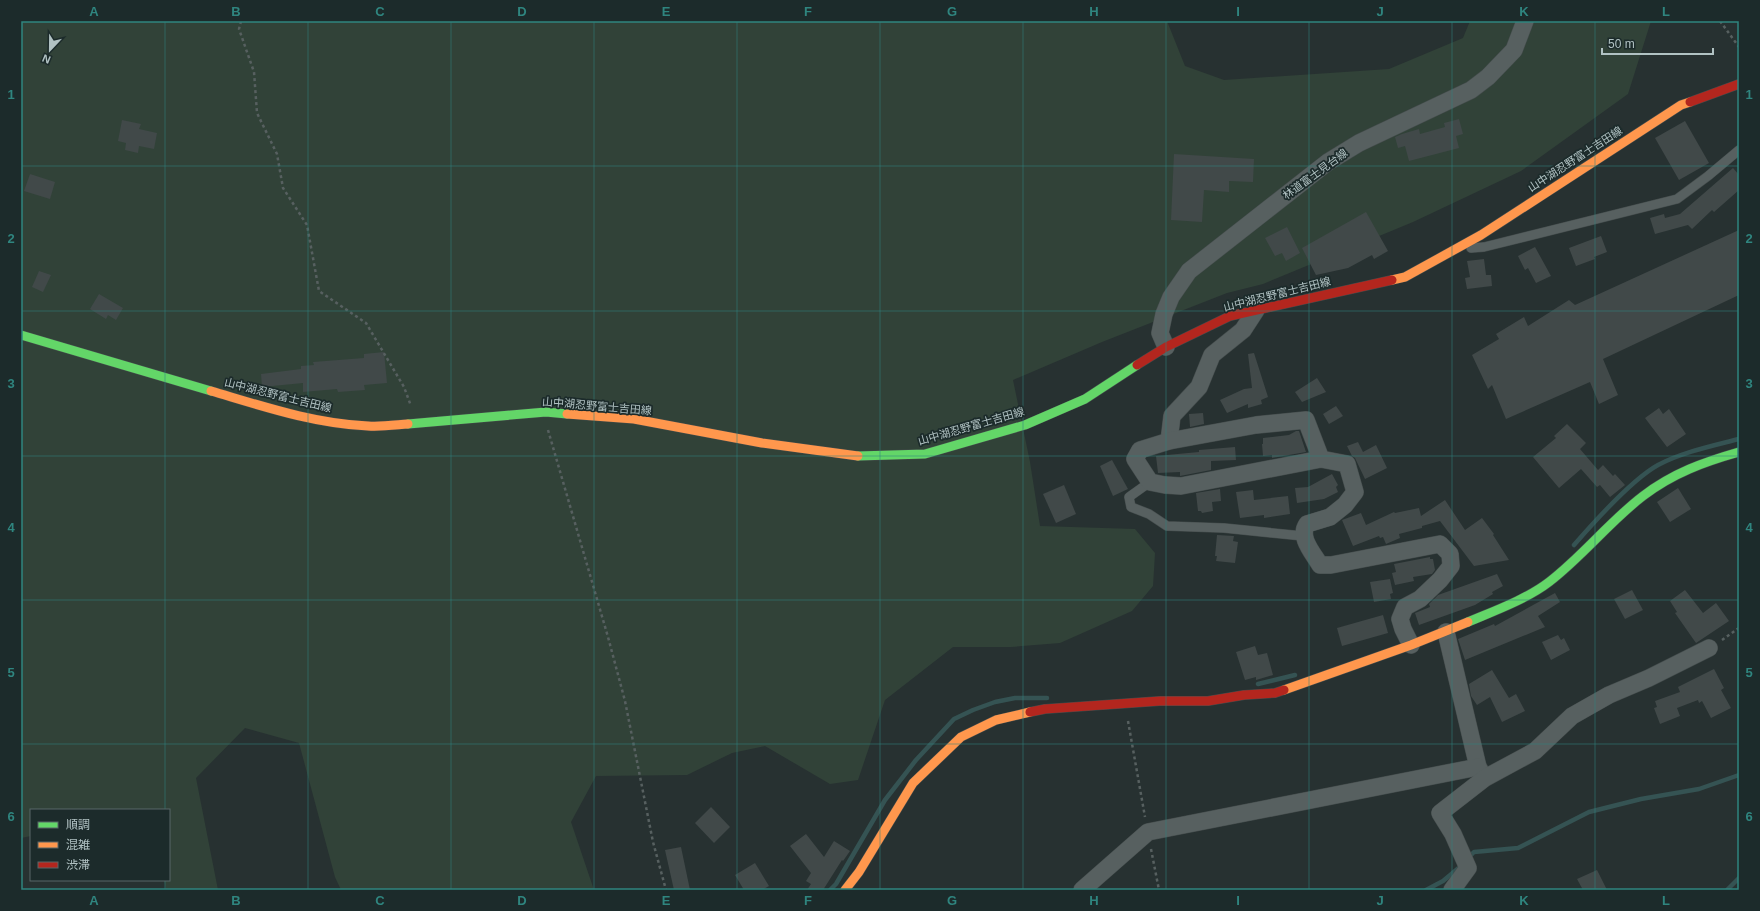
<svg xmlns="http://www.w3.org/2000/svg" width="1760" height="911" viewBox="0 0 1760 911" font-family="Arial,'Noto Sans JP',sans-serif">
  <rect width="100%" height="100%" fill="#273131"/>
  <polygon fill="#314238" points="21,21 1167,21 1185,66 1224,80 1389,69 1463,38 1470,21 1651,21 1628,94 1521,171 1413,222 1263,284 1227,293 1102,342 1013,380 1030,462 1040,526 1135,529 1155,553 1153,586 1132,611 1060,643 1011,647 953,647 885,700 858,780 830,784 765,746 732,753 687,775 596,776 571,822 594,890 341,890 335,877 299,743 245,728 196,778 218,890 166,890 164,880 169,880 169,810 31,810 31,836 21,838"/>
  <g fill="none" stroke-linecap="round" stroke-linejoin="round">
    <g stroke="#355353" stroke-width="4.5">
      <path d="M1574,545C1594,522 1631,480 1658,465C1683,452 1712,446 1739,439"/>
      <polyline points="1258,684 1295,675"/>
      <polyline points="1467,859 1474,852 1518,848 1589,812 1641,799 1699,789 1739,775"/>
      <polyline points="830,890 836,884 885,800 916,760 954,719 973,710 995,702 1015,698 1047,698"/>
      <polyline points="1426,890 1443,881 1461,866"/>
      <polyline points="1727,890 1739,878"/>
    </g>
  </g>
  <g fill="#414949">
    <polygon points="1459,119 1463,134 1456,136 1459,148 1409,161 1405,146 1398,148 1395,137 1402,134 1419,129 1420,134 1445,127 1444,123"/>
    <polygon points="122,120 141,124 139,129 157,133 154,149 139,146 138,153 125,150 126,143 118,141"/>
    <polygon points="1685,121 1709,163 1679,180 1655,138"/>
    <polygon points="1174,154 1254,159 1253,182 1229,181 1229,192 1204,190 1202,222 1171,220"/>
    <polygon points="1733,168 1739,175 1739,190 1714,212 1712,210 1692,229 1688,225 1655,234 1650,218 1664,214 1665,218 1680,214"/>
    <polygon points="30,174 55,182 50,199 24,191"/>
    <polygon points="1366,212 1388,251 1374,259 1372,255 1348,268 1316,275 1302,248"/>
    <polygon points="1287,227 1300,253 1286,261 1282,253 1275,256 1265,238"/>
    <polygon points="1739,230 1739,295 1603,359 1618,395 1599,404 1590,382 1506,419 1492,385 1488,389 1472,355 1499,339 1496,334 1524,317 1528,326 1569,300 1575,305"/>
    <polygon points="1601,236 1607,252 1594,257 1595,259 1576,266 1569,248"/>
    <polygon points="1535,247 1551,276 1536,283 1528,268 1525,270 1518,256"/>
    <polygon points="1484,259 1486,275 1491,275 1492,286 1467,289 1465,278 1470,277 1467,261"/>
    <polygon points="39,271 51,275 43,292 32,287"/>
    <polygon points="99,294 123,308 116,320 108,315 106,319 90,309"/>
    <polygon points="384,352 387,383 364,385 365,390 338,392 337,389 303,392 303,383 262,387 261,374 301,369 301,366 314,365 313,362 364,358 364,354"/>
    <polygon points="1254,353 1268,397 1261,400 1262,404 1248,408 1248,404 1227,413 1220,400 1244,389 1252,388 1248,354"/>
    <polygon points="1317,378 1326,392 1302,402 1295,392"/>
    <polygon points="1336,406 1343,416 1329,424 1323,414"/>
    <polygon points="1659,408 1663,414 1669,409 1686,434 1667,447 1645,418"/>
    <polygon points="1203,413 1204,424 1190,427 1189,414"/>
    <polygon points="1567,424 1586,443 1580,449 1598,470 1603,465 1613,476 1615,474 1625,485 1610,497 1600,485 1597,487 1581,469 1559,488 1533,457 1556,438 1554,436"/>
    <polygon points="1296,431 1299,431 1306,452 1272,458 1272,455 1263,456 1262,444 1263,444 1263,438 1289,435"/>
    <polygon points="1358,442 1363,452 1376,445 1387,468 1365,479 1355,458 1352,456 1347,446"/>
    <polygon points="1235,447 1236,460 1211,461 1211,470 1180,476 1180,472 1158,473 1156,456 1199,452 1199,450"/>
    <polygon points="1112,460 1128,489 1113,496 1100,466"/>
    <polygon points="1332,474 1338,485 1336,487 1338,492 1324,499 1297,503 1295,488 1308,487"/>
    <polygon points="1064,485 1076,514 1056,523 1043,494"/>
    <polygon points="1678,488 1691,509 1670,522 1657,502"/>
    <polygon points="1220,489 1221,501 1212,502 1213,511 1202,513 1201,511 1198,511 1196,493"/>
    <polygon points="1253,490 1254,500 1288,496 1290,514 1264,518 1264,515 1240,518 1236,492"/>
    <polygon points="1445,500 1465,530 1482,518 1494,534 1493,535 1509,560 1474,566 1440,521 1422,526 1422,528 1399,534 1400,538 1386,544 1383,537 1380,538 1379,536 1353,546 1342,520 1361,513 1366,525 1394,512 1395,513 1419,508 1421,516"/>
    <polygon points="1217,535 1234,536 1233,541 1238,542 1235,563 1216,561 1217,556 1215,556"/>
    <polygon points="1430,557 1430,559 1433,559 1435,570 1432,574 1413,577 1414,581 1395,585 1392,573 1396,572 1394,564"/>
    <polygon points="1497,574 1503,586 1492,592 1493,594 1475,605 1419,625 1415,613 1430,607 1429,604 1438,595"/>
    <polygon points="1390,579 1393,593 1390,594 1391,599 1374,602 1370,582"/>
    <polygon points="1632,590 1643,610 1625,619 1614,599"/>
    <polygon points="1685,590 1703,613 1716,603 1729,621 1696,643 1675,613 1677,612 1670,601"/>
    <polygon points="1555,593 1560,602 1538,616 1545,627 1465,660 1458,639 1494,624 1495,626"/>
    <polygon points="1383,615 1388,633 1342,646 1337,628"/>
    <polygon points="1558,635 1561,640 1564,638 1570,650 1551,660 1542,642"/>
    <polygon points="1255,646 1258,655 1267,653 1273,675 1256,680 1256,677 1245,680 1236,652"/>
    <polygon points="1714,669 1724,688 1721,690 1731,708 1711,718 1702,701 1699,703 1698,700 1677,708 1680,716 1660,724 1654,708 1657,707 1655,701 1680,692 1678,687"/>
    <polygon points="1492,670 1509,698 1516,694 1525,711 1502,722 1490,697 1477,705 1471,696 1469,684"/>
    <polygon points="711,807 730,827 714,843 695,823"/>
    <polygon points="806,834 824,857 834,841 850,851 843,861 842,860 823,890 807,890 811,884 806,881 811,873 790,846"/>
    <polygon points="681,847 690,890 674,890 665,850"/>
    <polygon points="755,863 769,886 762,890 744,890 735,875"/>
    <polygon points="1597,870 1607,890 1583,890 1577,879"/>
  </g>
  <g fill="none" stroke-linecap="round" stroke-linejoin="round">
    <g stroke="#444c4c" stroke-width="10">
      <g id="lane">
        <polyline points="1471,248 1484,247 1677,199 1708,176 1739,150"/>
        <polyline points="1150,482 1129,497 1131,507 1149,514 1167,526 1224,528 1303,536"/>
      </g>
    </g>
    <g stroke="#444c4c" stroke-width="18">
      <g id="street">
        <polyline points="1166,347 1160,333 1164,314 1171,297 1189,271 1328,162 1359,143 1471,90 1488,77 1514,50 1525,21"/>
        <polyline points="1169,441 1172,416 1199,387 1212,355 1243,330 1256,310"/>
        <path d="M1321,459L1181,486L1165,485L1150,482L1135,459L1140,450L1169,441L1256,425L1306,420L1321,459L1347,464L1355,492L1345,505L1330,517L1307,524C1298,537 1313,553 1320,565H1331L1440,544L1450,554L1451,566L1440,580L1420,599L1405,607L1400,619L1403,629L1411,645"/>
        <polyline points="1446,632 1478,767 1484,777"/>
        <polyline points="1082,890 1148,832 1478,767"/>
        <polyline points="1452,890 1468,868 1453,834 1440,813 1485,778 1535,751 1572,716 1609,695 1649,678 1709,648"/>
      </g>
    </g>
    <g stroke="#444c4c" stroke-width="10">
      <g id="fast">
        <polyline points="21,335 211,391"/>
        <polyline points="408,424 546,412 567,414"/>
        <polyline points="858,456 925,454 1025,425 1085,399 1137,365"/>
        <path d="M1468,622C1494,611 1527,599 1549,582C1583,556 1610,521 1643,496C1673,473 1704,462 1739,452"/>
      </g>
    </g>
    <g stroke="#444c4c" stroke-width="10">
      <g id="slow">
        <polyline points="1392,280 1405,277 1481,235 1681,105 1690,102"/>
        <path d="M211,391C262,406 315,424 368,426C381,427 395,425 408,424"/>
        <polyline points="567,414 634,419 762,443 858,456"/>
        <polyline points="1284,690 1411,645 1468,622"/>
        <polyline points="845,890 859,872 913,783 961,737 996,720 1030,712"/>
      </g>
    </g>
    <g stroke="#444c4c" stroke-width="10">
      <g id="jam">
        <polyline points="1690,102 1739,84"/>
        <polyline points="1137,365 1166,347 1230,316 1392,280"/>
        <polyline points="1030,712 1045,709 1160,701 1208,701 1244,695 1275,693 1284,690"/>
      </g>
    </g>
    <g stroke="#576060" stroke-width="2.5" stroke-dasharray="3 3" stroke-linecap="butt">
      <polyline points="241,21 239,29 254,72 257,113 277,154 283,188 307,225 319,291 366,323 404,387 411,406"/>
      <polyline points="1720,21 1739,47"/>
      <polyline points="548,430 608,637 625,701 653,842 666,890"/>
      <polyline points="1722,640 1739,628"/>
      <polyline points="1128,721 1145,817"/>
      <polyline points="1151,849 1159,890"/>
    </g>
    <use href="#lane" stroke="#576060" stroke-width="9"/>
    <use href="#street" stroke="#576060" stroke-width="17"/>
    <use href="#fast" stroke="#63d668" stroke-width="9"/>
    <use href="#slow" stroke="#ff974d" stroke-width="9"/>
    <use href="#jam" stroke="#b3261e" stroke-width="9"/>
  </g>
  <path fill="none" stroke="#2f857f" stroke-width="1" stroke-opacity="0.55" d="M165,21V810M308,21V890M451,21V890M594,21V890M737,21V890M880,21V890M1023,21V890M1166,21V890M1309,21V890M1452,21V890M1595,21V890M21,166H1739M21,311H1739M21,456H1739M21,600H1739M21,744H1739M165,880V890"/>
  <g text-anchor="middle" stroke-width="3.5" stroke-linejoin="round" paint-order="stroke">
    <g font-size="11" fill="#b1c2c3" stroke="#1c2b2b">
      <text transform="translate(1575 159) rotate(-33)" y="4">山中湖忍野富士吉田線</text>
      <text transform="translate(1315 174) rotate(-36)" y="4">林道富士見台線</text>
      <text transform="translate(1277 294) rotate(-14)" y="4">山中湖忍野富士吉田線</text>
      <text transform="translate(278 395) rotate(14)" y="4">山中湖忍野富士吉田線</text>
      <text transform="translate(597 406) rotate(5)" y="4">山中湖忍野富士吉田線</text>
      <text transform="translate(971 426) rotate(-16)" y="4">山中湖忍野富士吉田線</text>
    </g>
  </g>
  <rect width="1760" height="911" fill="none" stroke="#1c2b2b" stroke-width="44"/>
  <rect x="30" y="809" width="140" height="72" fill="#1c2b2b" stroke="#586768"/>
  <rect x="38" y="822" width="20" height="6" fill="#63d668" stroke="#586768"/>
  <text x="66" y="829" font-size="12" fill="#b1c2c3">順調</text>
  <rect x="38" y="842" width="20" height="6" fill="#ff974d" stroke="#586768"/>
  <text x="66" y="849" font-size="12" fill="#b1c2c3">混雑</text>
  <rect x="38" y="862" width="20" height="6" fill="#b3261e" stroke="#586768"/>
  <text x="66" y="869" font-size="12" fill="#b1c2c3">渋滞</text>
  <g transform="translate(50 50) rotate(202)" stroke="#1c2b2b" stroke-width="3" paint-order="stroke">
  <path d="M0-3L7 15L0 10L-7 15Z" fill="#b1c2c3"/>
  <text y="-6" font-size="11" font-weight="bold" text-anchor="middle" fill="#b1c2c3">N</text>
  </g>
  <path d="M1602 48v6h111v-6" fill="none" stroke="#b1c2c3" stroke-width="2"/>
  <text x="1608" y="48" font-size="12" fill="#b1c2c3" stroke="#1c2b2b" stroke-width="3" paint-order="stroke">50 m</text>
  <rect x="22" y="22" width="1716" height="867" fill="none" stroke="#2f857f" stroke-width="1.5"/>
  <g font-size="13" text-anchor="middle" font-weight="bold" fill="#2f857f">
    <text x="94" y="16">A</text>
    <text x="236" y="16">B</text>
    <text x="380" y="16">C</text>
    <text x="522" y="16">D</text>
    <text x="666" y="16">E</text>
    <text x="808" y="16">F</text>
    <text x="952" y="16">G</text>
    <text x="1094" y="16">H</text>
    <text x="1238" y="16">I</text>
    <text x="1380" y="16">J</text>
    <text x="1524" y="16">K</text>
    <text x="1666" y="16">L</text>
    <text x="11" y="99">1</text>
    <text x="1749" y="99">1</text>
    <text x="11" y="243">2</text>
    <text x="1749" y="243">2</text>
    <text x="11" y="388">3</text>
    <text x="1749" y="388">3</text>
    <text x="11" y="532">4</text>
    <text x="1749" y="532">4</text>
    <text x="11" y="677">5</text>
    <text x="1749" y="677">5</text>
    <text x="11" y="821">6</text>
    <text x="1749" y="821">6</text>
    <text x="94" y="905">A</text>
    <text x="236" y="905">B</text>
    <text x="380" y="905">C</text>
    <text x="522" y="905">D</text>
    <text x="666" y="905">E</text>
    <text x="808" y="905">F</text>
    <text x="952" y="905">G</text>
    <text x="1094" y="905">H</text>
    <text x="1238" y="905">I</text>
    <text x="1380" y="905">J</text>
    <text x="1524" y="905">K</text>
    <text x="1666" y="905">L</text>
  </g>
</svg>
